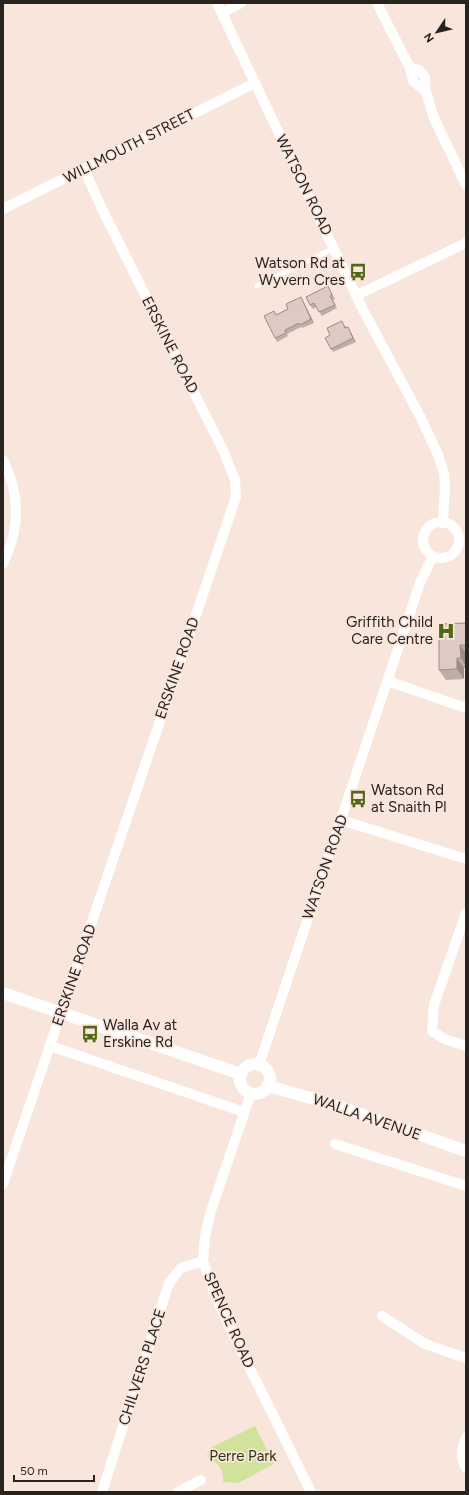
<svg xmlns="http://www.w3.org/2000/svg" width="469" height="1495" viewBox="0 0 469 1495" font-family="Figtree,sans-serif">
  <rect width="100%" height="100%" fill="#f8e5dc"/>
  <path fill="#d1e39a" d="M255,1426L274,1464L238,1483L223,1482C224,1470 217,1461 207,1456L210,1448Z"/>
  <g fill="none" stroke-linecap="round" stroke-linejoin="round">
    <polyline stroke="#fff" stroke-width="5" points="257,286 334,248"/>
    <g stroke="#fff" stroke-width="10">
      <polyline points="217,3 362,308 421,418 438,455 444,473 445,487 443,523"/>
      <polyline points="377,3 410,68 413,81 426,92"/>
      <polyline points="222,13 241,3"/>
      <polyline points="410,68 419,70 425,77 426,92 434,118 466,185"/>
      <polyline points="3,209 255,83"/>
      <polyline points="357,295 466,243"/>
      <path d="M3,460C14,482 19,507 14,532C12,543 7,554 3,564"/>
      <circle cx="441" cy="540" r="18"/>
      <polyline points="387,681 466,708"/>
      <polyline points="341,820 466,859"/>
      <polyline points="466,913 434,1005 432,1031 444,1039 466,1046"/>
      <polyline points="50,1046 244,1112"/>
      <polyline points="259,1065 420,583 433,556"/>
      <polyline points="251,1093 210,1214 205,1237 203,1261 214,1292 227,1322 311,1492"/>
      <polyline points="335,1144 466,1186"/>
      <polyline points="3,1184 236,497 235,480 223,450 103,211 84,169"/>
      <polyline points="382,1316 425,1344 466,1358"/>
      <path d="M466,1437C462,1447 460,1459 466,1468"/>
      <polyline points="102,1492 169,1283 181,1268 203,1261"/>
      <polyline points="178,1492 201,1480"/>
    </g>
    <g stroke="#fff" stroke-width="12">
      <polyline points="3,993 241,1074"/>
      <circle cx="255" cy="1079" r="15"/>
      <polyline points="268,1086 332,1104 466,1151"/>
    </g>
  </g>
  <g fill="#beaea8">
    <polygon points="330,290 335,299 333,300 337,308 322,316 316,307 313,309 310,305"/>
    <polygon points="303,301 314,323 302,328 301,327 287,334 288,336 277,342 275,338 274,311 276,315"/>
    <polygon points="345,325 346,328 350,331 356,342 333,352 331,349 330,335"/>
    <polygon points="466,623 466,668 464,668 464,679 446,680 439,670"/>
  </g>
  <g fill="#9b8d88">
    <polygon points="301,297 314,323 311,319"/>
    <polygon points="348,327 350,331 356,342 353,338"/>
    <polygon points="460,645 466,653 466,666 461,658"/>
    <polygon points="457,658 464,668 464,679 457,669"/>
  </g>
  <g fill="#ddcac3" stroke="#9b8d88">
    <polygon points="328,286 332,295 330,296 335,305 319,312 314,303 310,305 306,297"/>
    <polygon points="301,297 311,319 300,325 299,323 285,330 286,333 275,338 264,316 274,311 276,315 288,309 286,304"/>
    <polygon points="342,321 345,328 348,327 353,338 331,349 325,338 330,335 327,328"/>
    <polygon points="466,623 466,645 460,645 461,658 457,658 457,669 439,670 439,624"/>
  </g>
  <defs>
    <g id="bus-bare" transform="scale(1.38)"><path d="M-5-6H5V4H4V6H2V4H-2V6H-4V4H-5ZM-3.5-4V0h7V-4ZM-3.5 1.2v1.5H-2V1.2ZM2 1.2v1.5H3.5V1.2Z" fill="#516716" stroke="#f8e5dc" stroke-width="2.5" paint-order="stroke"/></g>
    <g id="hospital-bare" transform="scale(1.38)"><path d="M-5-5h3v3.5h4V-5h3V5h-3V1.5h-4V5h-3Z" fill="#516716" stroke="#f8e5dc" stroke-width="2.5" paint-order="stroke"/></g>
  </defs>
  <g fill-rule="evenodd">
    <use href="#bus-bare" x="358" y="272"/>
    <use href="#hospital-bare" x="446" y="631"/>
    <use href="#bus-bare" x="358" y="799"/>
    <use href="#bus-bare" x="90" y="1034"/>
  </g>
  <g text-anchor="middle" stroke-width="3.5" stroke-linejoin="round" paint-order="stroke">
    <g font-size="15" fill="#29231f" stroke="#f8e5dc">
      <text transform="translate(129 146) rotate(-27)" y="5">WILLMOUTH STREET</text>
      <text transform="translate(304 185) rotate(64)" y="5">WATSON ROAD</text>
      <text transform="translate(170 345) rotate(63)" y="5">ERSKINE ROAD</text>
      <text transform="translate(177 668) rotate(-71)" y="5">ERSKINE ROAD</text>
      <text transform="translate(325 867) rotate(-71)" y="5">WATSON ROAD</text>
      <text transform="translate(74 975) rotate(-71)" y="5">ERSKINE ROAD</text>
      <text transform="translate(367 1117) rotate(19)" y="5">WALLA AVENUE</text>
      <text transform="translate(229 1320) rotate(66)" y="5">SPENCE ROAD</text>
      <text transform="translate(142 1367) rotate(-72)" y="5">CHILVERS PLACE</text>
    </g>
    <g font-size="15" fill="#29231f" stroke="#f8e5dc" text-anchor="end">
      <text x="345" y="268">Watson Rd at<tspan x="345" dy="17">Wyvern Cres</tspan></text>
      <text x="433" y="627">Griffith Child<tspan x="433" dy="17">Care Centre</tspan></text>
      <text x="371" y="795" text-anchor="start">Watson Rd<tspan x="371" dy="17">at Snaith Pl</tspan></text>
      <text x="103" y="1030" text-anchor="start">Walla Av at<tspan x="103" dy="17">Erskine Rd</tspan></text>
    </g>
    <g font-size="15" fill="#2f3612" stroke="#f8e5dc">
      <text x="243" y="1461">Perre Park</text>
    </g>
  </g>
  <rect width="469" height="1495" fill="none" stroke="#29231f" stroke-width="8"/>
  <g transform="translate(437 32) rotate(235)" stroke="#f8e5dc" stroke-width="3" paint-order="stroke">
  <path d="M0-3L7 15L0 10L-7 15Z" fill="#29231f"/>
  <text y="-6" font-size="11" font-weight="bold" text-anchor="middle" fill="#29231f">N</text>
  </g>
  <path d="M14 1475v6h80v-6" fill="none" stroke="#29231f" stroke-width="2"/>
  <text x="20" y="1475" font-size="12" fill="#29231f" stroke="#f8e5dc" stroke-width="3" paint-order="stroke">50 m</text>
</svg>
